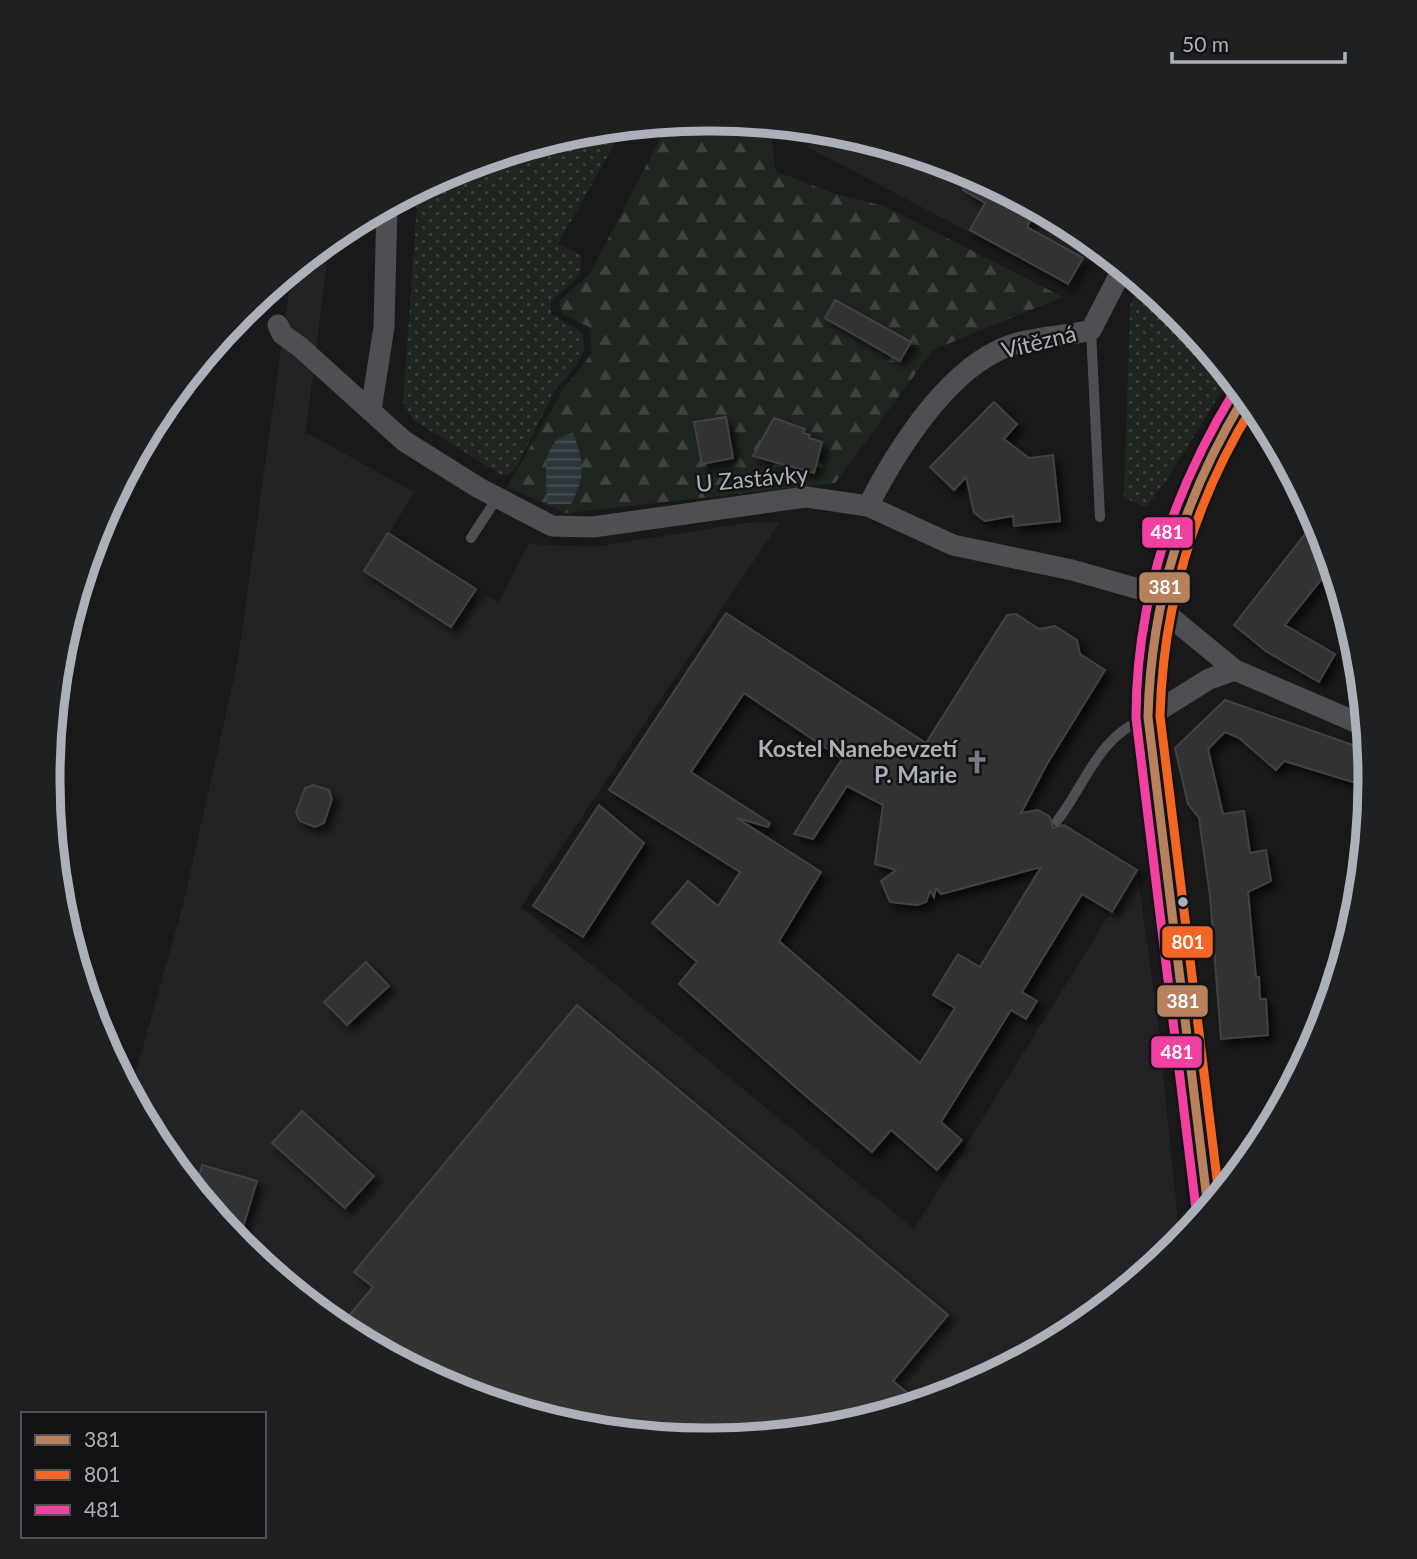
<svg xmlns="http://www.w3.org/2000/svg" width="1417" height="1559" viewBox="0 0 1417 1559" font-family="Lato,sans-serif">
  <defs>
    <pattern id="grass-dots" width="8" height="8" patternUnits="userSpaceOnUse" patternTransform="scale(1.75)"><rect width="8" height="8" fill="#1f2620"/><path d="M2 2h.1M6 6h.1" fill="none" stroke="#3d433e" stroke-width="1.8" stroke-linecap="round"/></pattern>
    <pattern id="forest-firs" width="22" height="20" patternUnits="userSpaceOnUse" patternTransform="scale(1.75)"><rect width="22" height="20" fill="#1f2620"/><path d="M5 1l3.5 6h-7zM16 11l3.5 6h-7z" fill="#3d433e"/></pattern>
    <pattern id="water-rules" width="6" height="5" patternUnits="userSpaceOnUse" patternTransform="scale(1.75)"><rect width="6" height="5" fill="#2d353a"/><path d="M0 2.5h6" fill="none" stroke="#495054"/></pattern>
    <filter id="shadow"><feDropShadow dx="6" dy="6" stdDeviation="3.5" flood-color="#0009"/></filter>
  </defs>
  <rect width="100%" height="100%" fill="#191919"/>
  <g fill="#232325">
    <polygon points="817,129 838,131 962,169 1076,230 1096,246 1074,287 807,147"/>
    <polygon points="330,239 304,446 307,433 414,492 389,534 476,589 498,602 529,544 594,547 745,523 780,522 521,907 914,1229 1137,870 1158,1023 1180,1242 1076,1330 961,1391 837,1428 767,1435 579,1428 455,1390 341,1329 241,1247 158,1147 130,1093 183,905 238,660 292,270"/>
  </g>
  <g fill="url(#grass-dots)">
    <path d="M624,127L558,244L581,255V274L551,302V314L573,326L583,335L584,351L576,366L556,388L516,468L508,476L500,474L413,420L403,403L418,189C481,155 554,133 624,127Z"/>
    <polygon points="1140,282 1176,312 1230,378 1164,484 1146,507 1124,498 1130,306"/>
  </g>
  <polygon fill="url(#forest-firs)" points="709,118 771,124 775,171 833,193 884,206 1063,297 933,350 835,483 566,513 507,487 563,390 592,353 589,327 562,314 559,301 589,275 669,122"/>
  <path fill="url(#water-rules)" d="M573,433C584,462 586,476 571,504H548C546,478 539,438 573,433Z"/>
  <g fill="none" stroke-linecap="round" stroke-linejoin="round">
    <polyline stroke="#2d353a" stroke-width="7" points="87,560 102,540 162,409"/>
  </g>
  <g fill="#323233" stroke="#414245" stroke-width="2" fill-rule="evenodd" filter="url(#shadow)">
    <polygon points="973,174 1037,209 1027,227 1083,258 1068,284 970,230 985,203 963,190"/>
    <polygon points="835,300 911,342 900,361 825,318"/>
    <polygon points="994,402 1017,424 1004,439 1029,458 1053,455 1060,521 1014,526 1013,516 985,521 974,513 966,477 954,490 930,467"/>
    <polygon points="726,417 733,458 702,464 694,422"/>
    <polygon points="774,418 805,429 803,433 810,435 809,438 822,442 814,473 753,456"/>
    <polygon points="1316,520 1332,566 1285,625 1335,654 1319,682 1267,652 1234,625"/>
    <polygon points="388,533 476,589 451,627 364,571"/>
    <path d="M726,613L926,743L1007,615L1016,614L1039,629L1055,626L1077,640L1080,654L1105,670L1047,764L1021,813L1038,810L1050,817L1053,828L1064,825L1137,870L1112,912L1082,894L1022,992L1037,1001L1026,1019L1011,1010L941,1122L962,1140L937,1170L891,1130L872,1152L800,1091L679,984L697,962L652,923L688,881L718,906L740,872L609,790ZM744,693L842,759L794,834L813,839L847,786L883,805L875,864L896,870L881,881L890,902L917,905L926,902L930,891L934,897L936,888L941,894L1041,867L980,967L958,954L933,995L955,1008L920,1063L779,941L821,872L737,818L768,827L770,823L691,772Z"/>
    <polygon points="1225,700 1367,750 1370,780 1369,787 1284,761 1276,770 1239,738 1225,732 1208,749 1223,814 1244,811 1250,853 1266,850 1271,881 1248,892 1256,977 1259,977 1260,999 1266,999 1268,1035 1221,1039 1210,896 1199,818 1188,804 1175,748"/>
    <polygon points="313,785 329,790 332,799 324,823 315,827 300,821 296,812 305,788"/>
    <polygon points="599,805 644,843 583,937 533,906"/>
    <polygon points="366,962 389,986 347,1025 324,1002"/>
    <polygon points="577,1005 948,1315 893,1381 920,1403 837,1428 708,1441 579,1428 455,1390 339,1328 373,1287 354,1272"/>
    <polygon points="302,1111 374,1176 345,1208 272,1143"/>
    <polygon points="202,1165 257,1181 238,1244 195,1191"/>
  </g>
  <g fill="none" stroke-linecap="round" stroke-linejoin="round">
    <g stroke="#4d4f52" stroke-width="10">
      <polyline points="1091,330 1100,517"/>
      <polyline points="471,538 497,498"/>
      <path d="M1057,821C1086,784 1098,736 1146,718"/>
    </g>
    <g stroke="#4d4f52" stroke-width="21">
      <polyline points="278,325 282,334 300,347 404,441 479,488 552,526 593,527 806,497 868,506 953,545 1072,570 1160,595"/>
      <polyline points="371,410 384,327 387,205"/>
      <path d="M868,506C895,453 942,378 997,351C1026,336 1060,338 1091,330L1123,268"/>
      <polyline points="1157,606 1235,670 1365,726"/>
      <polyline points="1148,717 1209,679 1235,670"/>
    </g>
    <path stroke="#4b4c4e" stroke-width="32" d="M1208,1208L1148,717C1146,605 1183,489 1245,396"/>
    <g stroke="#131315" stroke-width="14">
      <path id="bus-1" d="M1208,1208L1148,717C1151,600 1184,496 1245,396"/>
    </g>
    <g stroke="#131315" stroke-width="14">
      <path id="bus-2" d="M1219,1195L1160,716C1163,603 1194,502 1253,406"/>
    </g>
    <g stroke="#131315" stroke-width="14">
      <path id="bus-3" d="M1196,1209L1136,718C1136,599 1173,491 1235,390"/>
    </g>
    <use href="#bus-1" stroke="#b6815c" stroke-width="9"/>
    <use href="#bus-2" stroke="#f26522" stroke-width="9"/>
    <use href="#bus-3" stroke="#f240a1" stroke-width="9"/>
  </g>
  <defs>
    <g id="church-bare" transform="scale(1.89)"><path d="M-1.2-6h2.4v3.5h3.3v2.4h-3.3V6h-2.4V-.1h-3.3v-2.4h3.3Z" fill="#787b81" stroke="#131315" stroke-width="2.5" paint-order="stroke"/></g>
  </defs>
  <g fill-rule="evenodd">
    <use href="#church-bare" x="977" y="762"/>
  </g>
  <circle fill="#abb0b9" stroke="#131315" stroke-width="2.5" cx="1183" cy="902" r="6"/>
  <g text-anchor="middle" stroke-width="5" stroke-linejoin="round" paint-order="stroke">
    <g font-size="23" fill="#abb0b9" stroke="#131315">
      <text transform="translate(1039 342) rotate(-14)" y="8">Vítězná</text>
      <text transform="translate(752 479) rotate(-5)" y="8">U Zastávky</text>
    </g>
    <g font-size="23" font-weight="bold" fill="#abb0b9" stroke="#131315" text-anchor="end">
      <text x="957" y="757">Kostel Nanebevzetí<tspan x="957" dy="26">P. Marie</tspan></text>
    </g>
  </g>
  <path d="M0 0H1417V1559H0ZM708 131H710A648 648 0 0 1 1358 779V780A648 648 0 0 1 710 1428H708A648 648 0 0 1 60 780V779A648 648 0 0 1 708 131Z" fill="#1f2022" fill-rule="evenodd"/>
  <path fill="none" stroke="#abb0b9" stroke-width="9" d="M708 131H710A648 648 0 0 1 1358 779V780A648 648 0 0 1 710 1428H708A648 648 0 0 1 60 780V779A648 648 0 0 1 708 131Z"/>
  <g stroke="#131315" stroke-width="2.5">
    <rect x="1141" y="516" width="53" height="33" rx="7" fill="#f240a1"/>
    <rect x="1138" y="571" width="53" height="33" rx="7" fill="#b6815c"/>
    <rect x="1161" y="925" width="53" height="34" rx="7" fill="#f26522"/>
    <rect x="1156" y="984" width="53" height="34" rx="7" fill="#b6815c"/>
    <rect x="1150" y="1035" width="53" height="34" rx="7" fill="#f240a1"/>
  </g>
  <g font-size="19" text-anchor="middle" font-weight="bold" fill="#fff">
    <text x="1167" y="539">481</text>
    <text x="1165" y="594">381</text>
    <text x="1188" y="949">801</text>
    <text x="1183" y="1008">381</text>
    <text x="1177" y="1059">481</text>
  </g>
  <rect x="21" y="1412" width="245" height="126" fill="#131315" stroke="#505257" stroke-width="2"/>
  <rect x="35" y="1435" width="35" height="10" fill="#b6815c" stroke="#505257" stroke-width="2"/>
  <text x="84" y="1447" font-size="21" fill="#abb0b9">381</text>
  <rect x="35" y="1470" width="35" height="10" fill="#f26522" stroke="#505257" stroke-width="2"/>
  <text x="84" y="1482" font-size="21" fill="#abb0b9">801</text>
  <rect x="35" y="1505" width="35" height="10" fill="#f240a1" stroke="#505257" stroke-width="2"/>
  <text x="84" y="1517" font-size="21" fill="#abb0b9">481</text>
  <path d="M1172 52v10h173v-10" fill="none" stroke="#abb0b9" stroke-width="3.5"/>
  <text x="1182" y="52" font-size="21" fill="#abb0b9" stroke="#131315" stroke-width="5" paint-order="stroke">50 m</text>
</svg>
